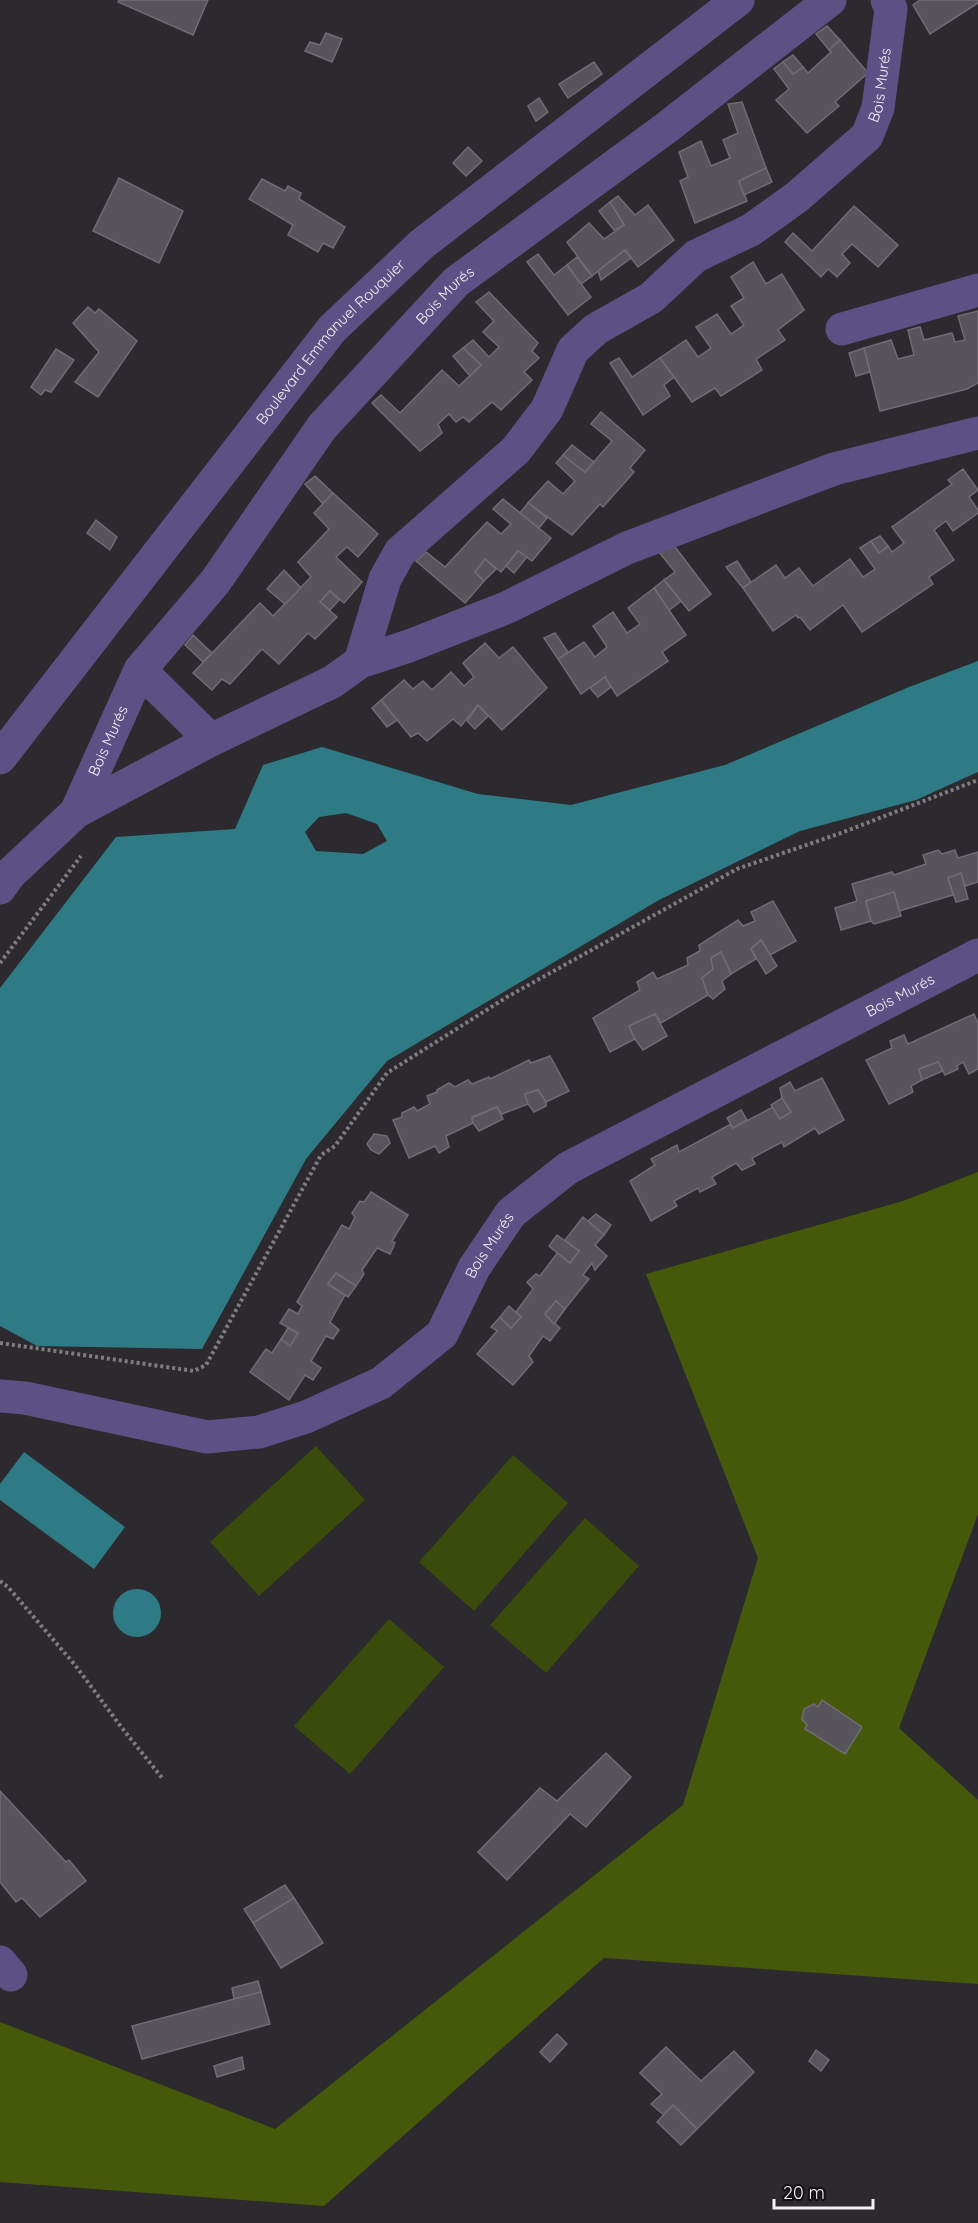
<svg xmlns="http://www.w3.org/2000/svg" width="978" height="2223" viewBox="0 0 978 2223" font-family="Quicksand,sans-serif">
  <rect width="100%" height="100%" fill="#2c292f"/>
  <g fill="#3b4b0b">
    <polygon points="316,1446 365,1500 259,1596 210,1542"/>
    <polygon points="513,1455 568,1503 474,1611 419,1562"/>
    <polygon points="585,1518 639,1566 546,1673 490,1625"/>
    <polygon points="389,1619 444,1667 350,1774 294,1726"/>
  </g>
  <polygon fill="#46590a" points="978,1172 978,1514 899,1728 978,1800 978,1984 604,1958 324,2206 0,2182 0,2022 275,2129 683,1805 758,1558 646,1274 903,1201"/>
  <g fill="#2e7b85" fill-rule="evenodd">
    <path d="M978,661V772L916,800L800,831L659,900L387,1061L306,1159L202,1349L37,1346L0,1326V988L116,837L235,829L263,765L322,747L478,794L571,805L725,765L909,687ZM346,813L377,824L387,841L363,854L316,851L305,832L319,817Z"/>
    <polygon points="24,1452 125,1527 94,1569 0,1500 0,1484"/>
    <circle cx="137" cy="1613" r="24"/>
  </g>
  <g fill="#58545b" stroke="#716c74" stroke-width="1.5">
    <polygon points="119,0 208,0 193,35 118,2"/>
    <polygon points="920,0 978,0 978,3 930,34 913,5"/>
    <polygon points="827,26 840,40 829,50 816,34"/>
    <polygon points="326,33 342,39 332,62 305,51 310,42 320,45"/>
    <polygon points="840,40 868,73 835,102 839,106 807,133 776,100 789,89 774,69 783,62 793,74 803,67 808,73 831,52 829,50"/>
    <polygon points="793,55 803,67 793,74 783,62"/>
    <polygon points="594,62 602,74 568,98 559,84"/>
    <polygon points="539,98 548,112 536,121 528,106"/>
    <polygon points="742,102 766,168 739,181 747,201 695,223 680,181 688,177 679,152 701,141 711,166 730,158 723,140 738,133 728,104"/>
    <polygon points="468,147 482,161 466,176 453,163"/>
    <polygon points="766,168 772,182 744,195 739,181"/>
    <polygon points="119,178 183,211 159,263 93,231"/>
    <polygon points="262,179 285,191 288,186 301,193 299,199 345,227 333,248 323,243 318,252 288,235 293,225 249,199"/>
    <polygon points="618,196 635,215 648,205 674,240 638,267 625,250 592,276 567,242 589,223 604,239 624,225 610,202"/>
    <polygon points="610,202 624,225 614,230 599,211"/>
    <polygon points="854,206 898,245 878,267 852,244 842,254 850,263 837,277 828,269 821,277 785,242 793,233 812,251"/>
    <polygon points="625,250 631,258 601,280 598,271"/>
    <polygon points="538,254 554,275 567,265 591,297 568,315 527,262"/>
    <polygon points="577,257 592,276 581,284 567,265"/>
    <polygon points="753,262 766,284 782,274 804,310 778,330 785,340 756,359 762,370 721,396 715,388 692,402 660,358 686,340 698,357 711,348 696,327 717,314 731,334 744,325 731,306 744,298 731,277"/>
    <polygon points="489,292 538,343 532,351 539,358 524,372 532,380 501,410 492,402 469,422 463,417 456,422 449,414 438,424 442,433 420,451 372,403 381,395 400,413 442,370 459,386 481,365 463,348 473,340 489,357 499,347 483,332 494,321 476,302"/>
    <polygon points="88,307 95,313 99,309 137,341 98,397 75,382 99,352 73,323"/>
    <polygon points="978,311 978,383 967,389 880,411 864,348 891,340 898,359 914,355 908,330 920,327 924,340 952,333 955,342 965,340 958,316"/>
    <polygon points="463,348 481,365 470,376 453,356"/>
    <polygon points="864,348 870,372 856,376 849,353"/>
    <polygon points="56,349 74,360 51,392 45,390 41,395 31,387"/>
    <polygon points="619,358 632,377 660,358 674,377 664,385 670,396 643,415 610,363"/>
    <polygon points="601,412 645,450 630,468 634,472 603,507 600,504 572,535 528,503 548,481 563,494 575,481 556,463 563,455 585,472 612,441 591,424"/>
    <polygon points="572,445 594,462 585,472 563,455"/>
    <polygon points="963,469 978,490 969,497 978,510 978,513 953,531 946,521 934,530 954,560 929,577 933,584 862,632 843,605 810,630 800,617 798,618 796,615 773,631 743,588 776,565 785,578 799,568 813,586 850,559 863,577 875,569 860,548 871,541 879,553 888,546 892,552 904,543 892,527 952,484 948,480"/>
    <polygon points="315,476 333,493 323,504 305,484"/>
    <polygon points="333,493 378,534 358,557 347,547 336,557 362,582 344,603 330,591 320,602 337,617 315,639 308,633 279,664 262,649 230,684 222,679 212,690 193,673 260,603 273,616 311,577 298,562 329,529 314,513"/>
    <polygon points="503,499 551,538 532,561 518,551 501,572 485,559 475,572 484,581 465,603 416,561 426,552 445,567 487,522 501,534 511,524 493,509"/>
    <polygon points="528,503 547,518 539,528 520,513"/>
    <polygon points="96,520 117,537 110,550 87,533"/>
    <polygon points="880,536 888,546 879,553 871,541"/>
    <polygon points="672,543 711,594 689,611 664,580 675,572 659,552"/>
    <polygon points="518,551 527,557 514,573 506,566"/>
    <polygon points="485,559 496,569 484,581 475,572"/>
    <polygon points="737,561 751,582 743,588 726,567"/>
    <polygon points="284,570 301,588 285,604 267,589"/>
    <polygon points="664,580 681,601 668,611 654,588"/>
    <polygon points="654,588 686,635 662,652 668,661 617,696 605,677 581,694 558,659 584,642 595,657 607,647 593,626 613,612 627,633 640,624 628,608"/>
    <polygon points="330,591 339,600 330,610 320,602"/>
    <polygon points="555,633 568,652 558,659 544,638"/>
    <polygon points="193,635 212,653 203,662 185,645"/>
    <polygon points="485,643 499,658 513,647 547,688 502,730 478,705 461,726 453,719 427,741 418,733 411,737 381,700 404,680 413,689 423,681 432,690 451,672 464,686 474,677 463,663"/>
    <polygon points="605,677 611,687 598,697 590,688"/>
    <polygon points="381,700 397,720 387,727 372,708"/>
    <polygon points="478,705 488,716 475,729 467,721"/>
    <polygon points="938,850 942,854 955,850 958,858 978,852 978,883 978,882 965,886 961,873 948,878 953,895 899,911 894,892 866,901 871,921 841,930 835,908 857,901 852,884 892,872 894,875 926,864 923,855"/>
    <polygon points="961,873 968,899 956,902 948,878"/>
    <polygon points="894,892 901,916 874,924 871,921 866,901"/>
    <polygon points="773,901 796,941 770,955 761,940 751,949 756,959 731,974 721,952 711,958 713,969 702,978 708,995 661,1023 655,1014 629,1026 635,1039 610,1052 593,1018 640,990 637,982 653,972 657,979 688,965 687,958 700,951 699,945 738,920 743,926 755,921 751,912"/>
    <polygon points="761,940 777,966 766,974 751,949"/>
    <polygon points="721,952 731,974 722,981 725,989 713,999 708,995 702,978 713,969 711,958"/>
    <polygon points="655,1014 667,1036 643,1050 635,1039 629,1026"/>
    <polygon points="974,1014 978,1023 978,1069 969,1074 963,1062 957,1066 958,1069 945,1075 938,1062 919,1069 922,1080 911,1086 913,1092 889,1104 866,1060 892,1048 890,1041 904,1035 908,1044"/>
    <polygon points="550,1056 569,1091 546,1102 538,1090 525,1094 528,1104 502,1114 497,1107 472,1117 473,1123 446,1136 449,1147 439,1153 435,1146 409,1158 393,1120 402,1117 402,1113 414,1107 417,1111 430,1104 427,1096 437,1092 437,1090 449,1083 455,1087 468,1080 472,1084 489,1077 490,1079 529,1060 531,1063"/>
    <polygon points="938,1062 943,1071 922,1080 919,1069"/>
    <polygon points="822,1078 844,1120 819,1134 815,1128 784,1147 782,1142 752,1158 755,1164 742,1170 736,1163 712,1177 716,1184 700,1192 698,1188 674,1201 677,1206 651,1221 630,1181 655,1165 651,1159 677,1145 679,1152 731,1124 733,1128 773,1107 780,1119 791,1112 782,1098 780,1088 790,1082 795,1091"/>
    <polygon points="538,1090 546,1102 546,1106 534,1112 528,1104 525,1094"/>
    <polygon points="782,1098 791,1112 780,1119 771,1105"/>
    <polygon points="497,1107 503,1119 479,1131 473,1123 472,1118"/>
    <polygon points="741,1110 747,1120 733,1128 727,1118"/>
    <polygon points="374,1134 387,1136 390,1143 379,1154 371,1150 367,1144"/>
    <polygon points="371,1192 408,1215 392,1241 395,1243 390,1254 377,1248 362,1270 364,1274 356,1286 336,1273 328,1284 345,1295 330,1322 339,1330 333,1339 326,1336 311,1361 321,1368 313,1380 305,1375 289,1400 250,1372 266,1349 272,1353 281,1339 290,1346 298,1333 280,1323 289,1309 298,1314 302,1306 297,1302 342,1225 349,1229 355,1217 352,1213 360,1201 364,1202"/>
    <polygon points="596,1214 611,1225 604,1235 588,1221"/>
    <polygon points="583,1217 604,1235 595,1245 607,1256 595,1270 592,1263 583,1275 589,1279 565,1309 556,1301 545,1314 560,1328 550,1341 543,1336 529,1356 533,1362 513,1385 477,1354 497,1331 491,1327 500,1317 511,1328 521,1317 516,1312 533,1289 527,1282 536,1274 540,1276 558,1252 570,1263 579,1251 565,1240"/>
    <polygon points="557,1235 579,1251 570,1263 549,1246"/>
    <polygon points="336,1273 356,1286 348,1297 328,1284"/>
    <polygon points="556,1301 565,1309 554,1324 545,1314"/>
    <polygon points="509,1306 521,1317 511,1328 500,1317"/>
    <polygon points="288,1328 298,1333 290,1346 281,1339"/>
    <polygon points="822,1700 862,1727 845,1754 805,1729 807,1725 802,1719 804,1709 814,1704 818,1707"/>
    <polygon points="606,1753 631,1777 586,1827 570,1814 507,1880 478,1852 540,1788 557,1801"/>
    <polygon points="0,1791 66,1862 69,1860 86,1881 40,1917 22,1898 16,1902 0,1882"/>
    <polygon points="285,1885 294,1898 253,1923 244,1909"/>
    <polygon points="294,1898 323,1943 281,1968 253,1923"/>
    <polygon points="258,1981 261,1992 234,1999 232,1988"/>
    <polygon points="261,1992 270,2024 142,2059 132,2026"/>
    <polygon points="557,2034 567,2044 550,2062 540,2052"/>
    <polygon points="666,2047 701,2081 734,2051 754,2072 697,2129 673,2105 664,2115 651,2104 662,2094 640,2073"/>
    <polygon points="816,2050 829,2060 821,2071 809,2061"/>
    <polygon points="242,2057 244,2069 217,2077 214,2066"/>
    <polygon points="673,2105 697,2129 681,2145 657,2122"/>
  </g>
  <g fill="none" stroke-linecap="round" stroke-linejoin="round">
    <g stroke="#807d82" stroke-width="4" stroke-dasharray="3 3" stroke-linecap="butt">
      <polyline points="0,963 81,856"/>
      <polyline points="0,1343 194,1371 206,1365 321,1155 335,1146 387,1073 507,997 737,869 841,833 978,780"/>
      <polyline points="0,1581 8,1587 75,1665 122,1728 163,1779"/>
    </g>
    <g stroke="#5b5185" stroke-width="33">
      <polyline points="842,329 978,290"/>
      <path id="s1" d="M360,662L385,579L400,552L516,450L547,409L573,350L596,329L651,298L696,256L751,230L797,197L867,136L878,108L891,9L887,0"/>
      <polyline points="140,670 211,740"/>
      <path id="s2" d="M0,758L332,329L422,244L738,0"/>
      <path id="s3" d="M76,812L140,670L215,582L322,427L456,282L666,128L830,0"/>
      <polyline points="0,888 10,874 76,812 211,740 332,682 360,662 409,646 508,607 627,548 834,469 978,433"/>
      <path id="s4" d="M0,1396L25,1398L207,1437L259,1432L306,1417L381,1383L442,1334L474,1268L511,1213L568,1168L978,955"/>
      <polyline points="0,1962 11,1975"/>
    </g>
  </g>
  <g text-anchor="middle" stroke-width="4.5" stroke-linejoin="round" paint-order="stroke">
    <g font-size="15" fill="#f3f1f5" stroke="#141215">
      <text dy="5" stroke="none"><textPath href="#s1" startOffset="807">Bois Murés</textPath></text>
      <text dy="5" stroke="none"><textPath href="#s3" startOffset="640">Bois Murés</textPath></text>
      <text dy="5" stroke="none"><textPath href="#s2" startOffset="532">Boulevard Emmanuel Rouquier</textPath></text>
      <text dy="5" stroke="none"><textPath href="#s3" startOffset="78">Bois Murés</textPath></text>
      <text dy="5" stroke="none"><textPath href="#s4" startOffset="1060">Bois Murés</textPath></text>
      <text dy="5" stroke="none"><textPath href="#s4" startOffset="574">Bois Murés</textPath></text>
    </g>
  </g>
  <path d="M774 2199v9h99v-9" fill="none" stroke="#f3f1f5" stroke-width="3"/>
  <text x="783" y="2199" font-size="18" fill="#f3f1f5" stroke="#141215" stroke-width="4.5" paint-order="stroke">20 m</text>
</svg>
